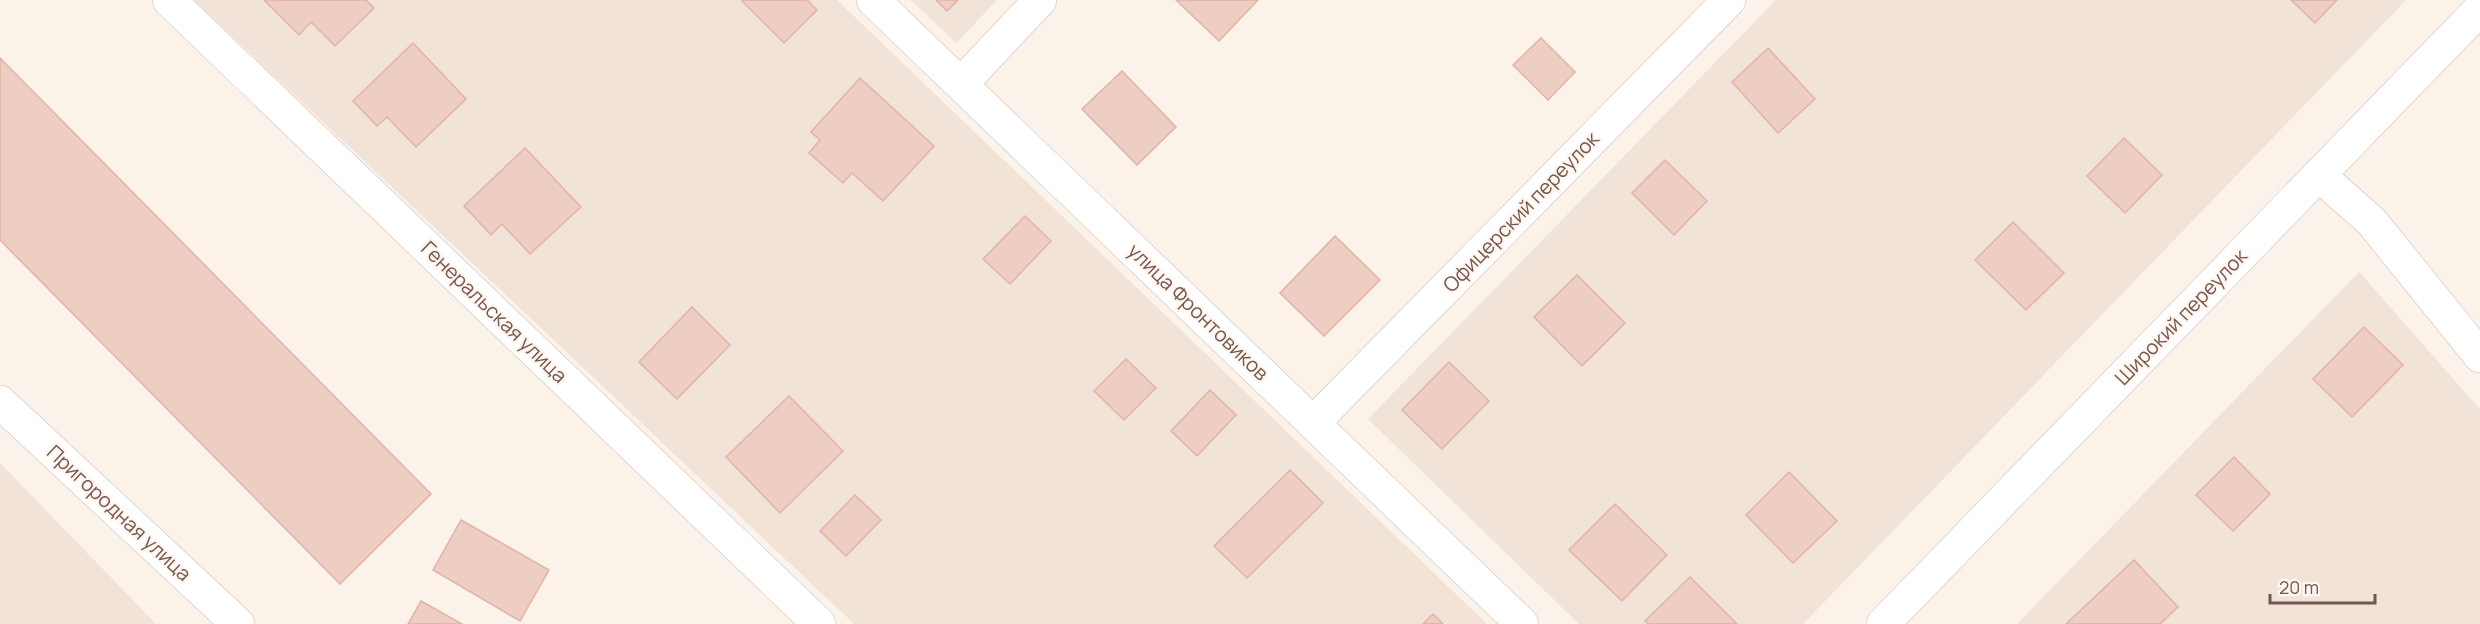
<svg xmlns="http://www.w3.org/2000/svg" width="2480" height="624" viewBox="0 0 2480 624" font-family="Manrope,sans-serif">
  <rect width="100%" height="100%" fill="#fbf2ea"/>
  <g fill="#f2e3d8">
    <polygon points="194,0 837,0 1487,624 854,624"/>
    <polygon points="911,0 997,0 956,43"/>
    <polygon points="1776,0 2406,0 1803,624 1579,624 1368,419"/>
    <polygon points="2359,272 2480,409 2480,624 2017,624"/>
    <polygon points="0,463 156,624 0,624"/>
  </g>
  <g fill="#eecec3" stroke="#e0b3a5" stroke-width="1.5">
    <polygon points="264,0 366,0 374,8 335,46 311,22 299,35"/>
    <polygon points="743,0 807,0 817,10 784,43 742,1"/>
    <polygon points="936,0 958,0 947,11"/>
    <polygon points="1176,0 1258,0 1219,41"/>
    <polygon points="2291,0 2337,0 2315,23"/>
    <polygon points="1541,38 1575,72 1548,100 1513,65"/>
    <polygon points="413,43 466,99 416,147 387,117 377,126 353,101"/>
    <polygon points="1768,48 1815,99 1778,133 1732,82"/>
    <polygon points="0,58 431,494 340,584 0,240"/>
    <polygon points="1122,71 1176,127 1137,165 1082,109"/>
    <polygon points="860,78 934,146 883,201 852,173 843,183 809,153 820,140 811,132"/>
    <polygon points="2124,138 2162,175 2125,213 2087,176"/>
    <polygon points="525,148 581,207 530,254 502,224 491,235 464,206"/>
    <polygon points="1665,160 1707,201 1674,235 1632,193"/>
    <polygon points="1025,216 1051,241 1010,284 983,259"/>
    <polygon points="2013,222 2064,273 2026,310 1975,260"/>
    <polygon points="1335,236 1380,280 1324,336 1280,293"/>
    <polygon points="1577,275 1625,323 1582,366 1534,317"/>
    <polygon points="692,307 730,345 677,399 639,362"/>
    <polygon points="2364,327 2403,365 2352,417 2313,379"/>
    <polygon points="1126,359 1156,388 1124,420 1094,391"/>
    <polygon points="1449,362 1489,401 1442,449 1402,410"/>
    <polygon points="1210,390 1236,415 1197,456 1171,431"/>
    <polygon points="789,396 843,451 780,513 726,457"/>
    <polygon points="2234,457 2270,494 2233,531 2196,495"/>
    <polygon points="1290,470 1323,503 1247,578 1214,546"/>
    <polygon points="1789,472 1837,521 1793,563 1746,515"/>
    <polygon points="855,495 881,520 846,556 820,531"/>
    <polygon points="1615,504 1667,555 1622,601 1569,550"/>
    <polygon points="461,520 549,570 520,621 433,570"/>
    <polygon points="2134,560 2178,607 2160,624 2066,624"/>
    <polygon points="1690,577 1737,624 1648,624 1645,621"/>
    <polygon points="421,601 462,624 408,624"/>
    <polygon points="1433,614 1443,624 1423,624"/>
  </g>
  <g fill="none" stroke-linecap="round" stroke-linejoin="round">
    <g stroke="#cfbbb3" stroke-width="34">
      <g id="minor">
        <polyline points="169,0 819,624"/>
        <polyline points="873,0 1522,624"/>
        <polyline points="961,84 1040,0"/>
        <polyline points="2319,175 2372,222 2480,356"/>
        <polyline points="0,402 238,624"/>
        <polyline points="1313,423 1729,0"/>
        <polyline points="1883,624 2480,9"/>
      </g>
    </g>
    <use href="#minor" stroke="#fff" stroke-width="33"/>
  </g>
  <g text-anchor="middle" stroke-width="5" stroke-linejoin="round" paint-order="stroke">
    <g font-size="20" fill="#74574f" stroke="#fef6f0">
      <text transform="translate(1521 212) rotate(-46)" y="7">Офицерский переулок</text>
      <text transform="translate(494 312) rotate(44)" y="7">Генеральская улица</text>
      <text transform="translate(1198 312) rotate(44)" y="7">улица Фронтовиков</text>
      <text transform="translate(2181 317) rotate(-46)" y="7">Широкий переулок</text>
      <text transform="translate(119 513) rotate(43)" y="7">Пригородная улица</text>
    </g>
  </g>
  <path d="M2270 594v9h105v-9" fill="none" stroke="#74574f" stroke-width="3"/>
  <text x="2279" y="594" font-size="18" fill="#74574f" stroke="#fef6f0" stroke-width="4.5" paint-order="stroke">20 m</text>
</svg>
